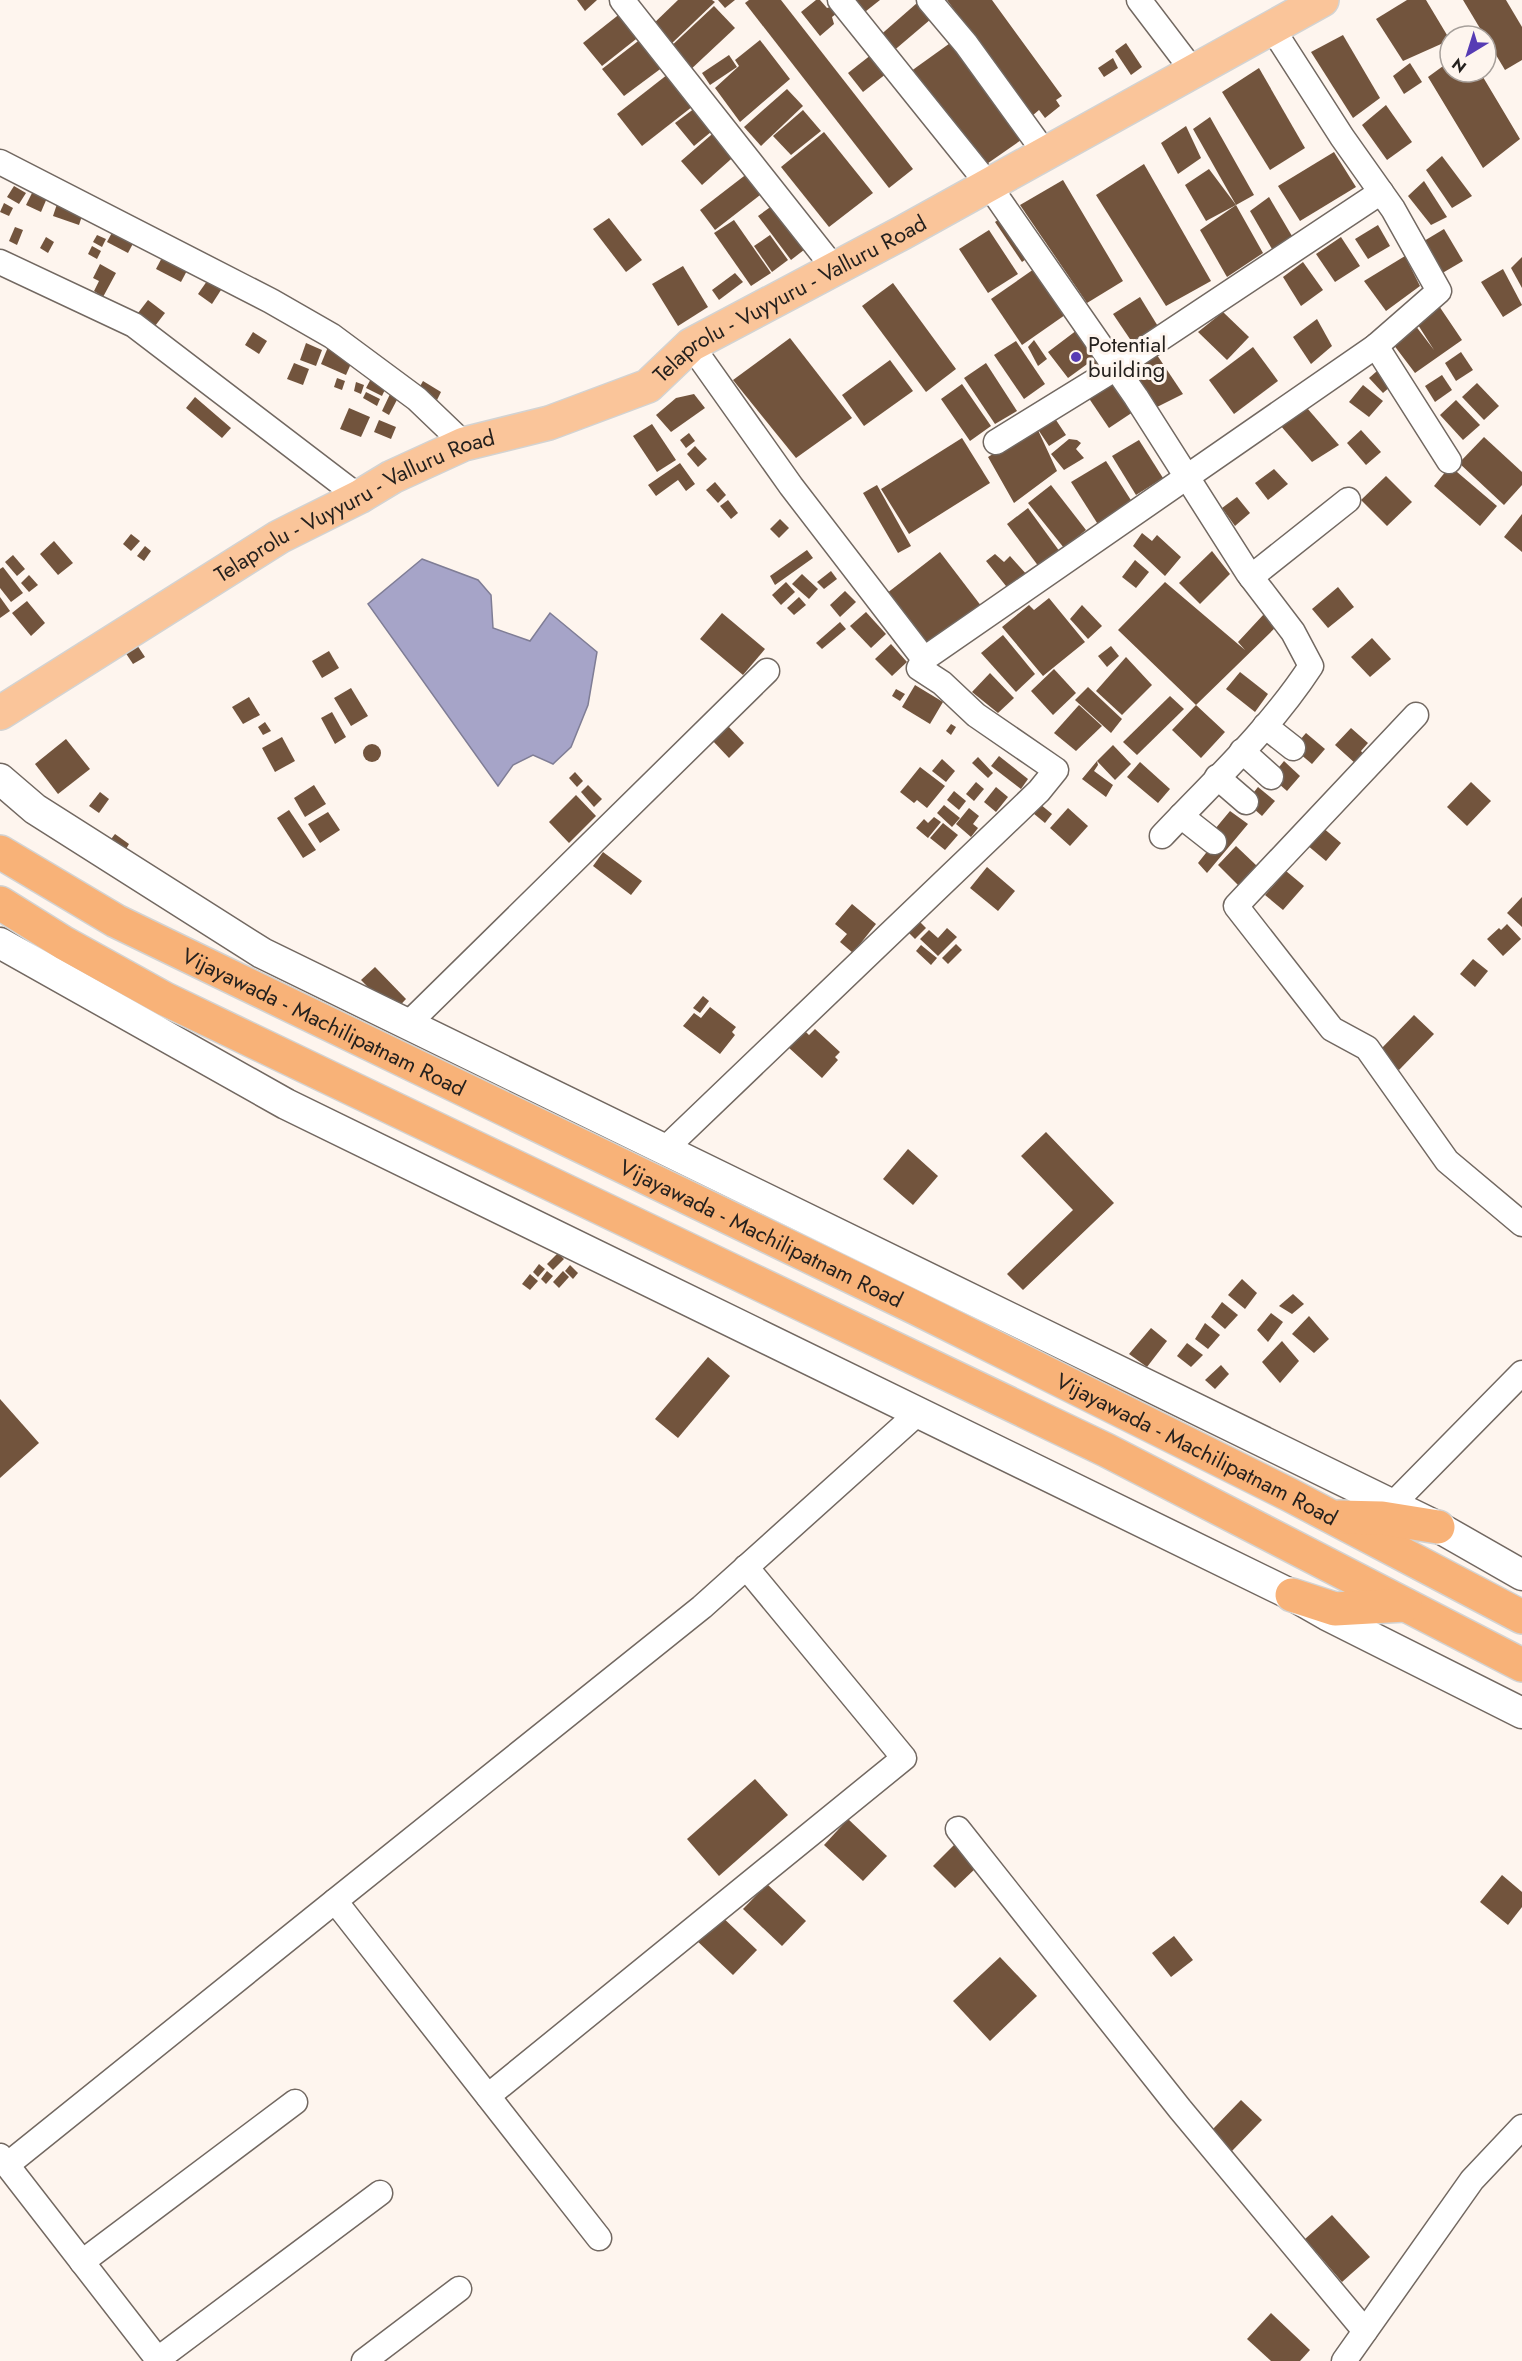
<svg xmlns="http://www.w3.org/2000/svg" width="1522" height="2361" viewBox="0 0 1522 2361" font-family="Jost,sans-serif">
  <rect width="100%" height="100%" fill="#fef5ee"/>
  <polygon fill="#a6a4c8" stroke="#7f7d95" stroke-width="1.5" points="422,559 478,580 491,595 493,628 530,641 550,613 597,652 588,705 571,747 553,764 533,755 513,765 498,786 368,604"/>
  <g fill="#72543d">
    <polygon points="577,0 597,0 585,11"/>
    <polygon points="678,0 712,0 715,2 669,46 650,27"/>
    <polygon points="718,0 735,0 725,8"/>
    <polygon points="749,0 781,0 913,169 889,188 745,3"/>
    <polygon points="816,0 820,0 827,8 830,7 836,14 832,17 834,24 820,36 801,12"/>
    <polygon points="841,0 880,0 856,19"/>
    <polygon points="947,0 992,0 1062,96 1056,100 1060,106 1045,118 1039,110 1032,116"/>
    <polygon points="1407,0 1426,0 1450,40 1403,61 1376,19"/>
    <polygon points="1463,0 1506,0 1522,27 1522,60 1505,70"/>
    <polygon points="917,3 931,19 891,53 877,38"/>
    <polygon points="714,6 735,28 688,72 667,50"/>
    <polygon points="626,9 645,32 602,66 583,43"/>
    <polygon points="646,35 667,64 624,96 602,69"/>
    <polygon points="1343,35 1380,98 1353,118 1311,52"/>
    <polygon points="760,40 790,79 740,122 715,88 739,66 735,60"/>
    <polygon points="953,41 1024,138 981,168 907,74"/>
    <polygon points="1126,43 1142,67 1131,75 1115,51"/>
    <polygon points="881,47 896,66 863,92 848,73"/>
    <polygon points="729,55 737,67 710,85 702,73"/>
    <polygon points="1113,58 1118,68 1104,77 1098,68"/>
    <polygon points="1450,61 1450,72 1480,72 1520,139 1483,168 1428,77"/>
    <polygon points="1410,63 1422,82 1404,94 1393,76"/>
    <polygon points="1259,68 1305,148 1270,170 1222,92"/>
    <polygon points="672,71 697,103 642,146 617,114"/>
    <polygon points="787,89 803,106 761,146 744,127"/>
    <polygon points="699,105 717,127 694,146 675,123"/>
    <polygon points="1386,105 1412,142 1387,160 1362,125"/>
    <polygon points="803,110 821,131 791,155 773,136"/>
    <polygon points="1210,117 1254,195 1236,205 1193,129"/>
    <polygon points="1186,126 1201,158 1178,174 1161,143"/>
    <polygon points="718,129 739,152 702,185 681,161"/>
    <polygon points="824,132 873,193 829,227 781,167"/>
    <polygon points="1334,152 1356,187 1300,221 1278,186"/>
    <polygon points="1442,156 1472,196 1452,208 1426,170"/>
    <polygon points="1144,164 1211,281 1166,306 1096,195"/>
    <polygon points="1209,169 1236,205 1206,221 1185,185"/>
    <polygon points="748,173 764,192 715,230 700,210"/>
    <polygon points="1063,180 1123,281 1087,303 1020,205"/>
    <polygon points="1424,181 1447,217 1431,225 1408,196"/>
    <polygon points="14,186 26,193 19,204 7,197"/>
    <polygon points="33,191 47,198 41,212 26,205"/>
    <polygon points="1269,197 1292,236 1272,249 1250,211"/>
    <polygon points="4,203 13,208 9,216 0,212"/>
    <polygon points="776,203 809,246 791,260 758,216"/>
    <polygon points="57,204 83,213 79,225 53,216"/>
    <polygon points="1236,205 1263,253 1227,277 1200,230"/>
    <polygon points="1007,214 1033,254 1022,262 995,222"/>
    <polygon points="609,218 642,260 626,272 593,229"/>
    <polygon points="734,220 771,273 751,286 714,233"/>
    <polygon points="116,225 137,236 128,253 107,242"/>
    <polygon points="1378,225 1390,246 1368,259 1355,239"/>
    <polygon points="15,227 23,230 17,245 9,241"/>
    <polygon points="1444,229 1463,261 1439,275 1419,244"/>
    <polygon points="989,230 1018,274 988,293 959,249"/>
    <polygon points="97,235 106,239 102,247 93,242"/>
    <polygon points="770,235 788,260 772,272 754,246"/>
    <polygon points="46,237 54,242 48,253 40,248"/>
    <polygon points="1341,237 1360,266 1335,282 1316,254"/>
    <polygon points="92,246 101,251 97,259 88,254"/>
    <polygon points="166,250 191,263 181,282 156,269"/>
    <polygon points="1405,256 1420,286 1386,311 1364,281"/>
    <polygon points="1522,257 1522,288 1511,268"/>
    <polygon points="1303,262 1323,290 1301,306 1283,277"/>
    <polygon points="100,264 116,273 103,297 94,291 99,281 93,278"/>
    <polygon points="683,266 708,307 678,326 652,284"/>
    <polygon points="1034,269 1065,315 1022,345 991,299"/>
    <polygon points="1503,269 1522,305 1503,317 1481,282"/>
    <polygon points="735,273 743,282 719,300 712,290"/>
    <polygon points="207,281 221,290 212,304 198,294"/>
    <polygon points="893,283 956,369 926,392 862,306"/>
    <polygon points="1140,297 1159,328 1134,345 1113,314"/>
    <polygon points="148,300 165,313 155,326 138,313"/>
    <polygon points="1437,303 1462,340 1415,373 1390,340 1415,325 1434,350 1413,317"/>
    <polygon points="1223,312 1249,337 1227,360 1198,332"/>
    <polygon points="1317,319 1332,346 1311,364 1293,337"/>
    <polygon points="1081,327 1106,367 1098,374 1090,362 1068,378 1048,352"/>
    <polygon points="253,332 267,341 259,354 245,345"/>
    <polygon points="790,338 852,418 796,458 733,380"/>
    <polygon points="1034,340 1047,359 1038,366 1028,347"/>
    <polygon points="1016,341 1045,384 1024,399 994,355"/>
    <polygon points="306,343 322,350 316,366 300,360"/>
    <polygon points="328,347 353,359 346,375 321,364"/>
    <polygon points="1253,347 1278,381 1234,414 1209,380"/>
    <polygon points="1155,352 1183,394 1153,409 1126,371"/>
    <polygon points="1461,352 1473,370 1456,381 1445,363"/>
    <polygon points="890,360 913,391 864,426 842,395"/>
    <polygon points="294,363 309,369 303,385 287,379"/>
    <polygon points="986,363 1017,411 995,424 964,378"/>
    <polygon points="1385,364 1398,380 1383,393 1369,378"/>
    <polygon points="373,375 388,383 382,396 366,388"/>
    <polygon points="1442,375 1452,390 1435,402 1425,386"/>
    <polygon points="1113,376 1136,410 1109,428 1086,394"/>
    <polygon points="337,378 345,381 342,390 334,387"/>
    <polygon points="423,381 441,392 437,400 419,388"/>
    <polygon points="356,382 364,385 361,394 354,391"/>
    <polygon points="1477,383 1499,406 1484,420 1462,397"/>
    <polygon points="962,384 991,426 970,441 941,399"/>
    <polygon points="1363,385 1383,401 1369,417 1349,402"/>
    <polygon points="366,392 380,399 377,406 363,398"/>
    <polygon points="391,392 399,396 389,415 382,411"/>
    <polygon points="694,394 705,408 671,432 656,415 676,398"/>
    <polygon points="195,397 231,428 222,438 186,408"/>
    <polygon points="1456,400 1480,425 1463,440 1440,415"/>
    <polygon points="349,408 370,417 361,437 340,429"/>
    <polygon points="1307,408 1339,445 1312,462 1280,425"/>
    <polygon points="1054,417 1066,435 1049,446 1037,428 1057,471 1014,503 988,457"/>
    <polygon points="379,420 396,427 391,439 374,432"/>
    <polygon points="652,424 676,460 657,472 633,436"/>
    <polygon points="1361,430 1381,452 1366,465 1347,443"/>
    <polygon points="689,433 695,441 686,448 680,440"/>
    <polygon points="1484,437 1522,472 1522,485 1504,505 1459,463"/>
    <polygon points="962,438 990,483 909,534 881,489"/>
    <polygon points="1069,439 1077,440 1081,443 1076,449 1084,458 1064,470 1051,454"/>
    <polygon points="1139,440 1163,478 1136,495 1112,456"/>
    <polygon points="695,446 707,459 698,467 687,454"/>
    <polygon points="1106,461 1134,505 1099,526 1071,482"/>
    <polygon points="680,463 695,484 686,491 678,480 656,496 648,485"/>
    <polygon points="1450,466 1497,506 1480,526 1434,486"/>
    <polygon points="1274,469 1288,484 1268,500 1255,483"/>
    <polygon points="1386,476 1412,502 1387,526 1361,500"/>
    <polygon points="715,482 726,495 718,503 706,490"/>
    <polygon points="877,485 911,546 898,553 863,493"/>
    <polygon points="1051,485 1086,530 1064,548 1028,503"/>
    <polygon points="1237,497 1250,513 1235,526 1222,508"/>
    <polygon points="728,500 738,513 731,519 720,506"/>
    <polygon points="1028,508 1060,552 1039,567 1007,524"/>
    <polygon points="1522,514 1522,552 1504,537"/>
    <polygon points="780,519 789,528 779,538 770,529"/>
    <polygon points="1142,533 1152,541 1157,535 1181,557 1165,576 1133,546"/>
    <polygon points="131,534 140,541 131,551 123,544"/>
    <polygon points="54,541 73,563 58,575 40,554"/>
    <polygon points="145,546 151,551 144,561 137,556"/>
    <polygon points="807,550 813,558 775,585 770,576"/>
    <polygon points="1212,551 1230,574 1200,604 1179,583"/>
    <polygon points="940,552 985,611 928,655 882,597"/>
    <polygon points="995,554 1004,562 1010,556 1028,576 1010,591 986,561"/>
    <polygon points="13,555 25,569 17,576 5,562"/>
    <polygon points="1135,560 1149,572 1136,588 1122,577"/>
    <polygon points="3,567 23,593 11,602 0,588 0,569"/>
    <polygon points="831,571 837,579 824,589 817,582"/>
    <polygon points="802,574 818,589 809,599 792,584"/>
    <polygon points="29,575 38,585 29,592 21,583"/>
    <polygon points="786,582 795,592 781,605 772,595"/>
    <polygon points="1165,582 1245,650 1238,642 1264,614 1277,626 1196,705 1225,732 1201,758 1172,730 1196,705 1118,630"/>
    <polygon points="1338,587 1354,607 1328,628 1312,609"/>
    <polygon points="845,591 856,602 840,617 830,605"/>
    <polygon points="0,597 10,611 0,618"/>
    <polygon points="799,597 806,605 794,615 787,608"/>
    <polygon points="1049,598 1085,642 1043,676 1002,627 1029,605 1034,610"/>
    <polygon points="27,601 45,623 31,636 12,613"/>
    <polygon points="1082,605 1102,626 1088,639 1070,619"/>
    <polygon points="866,612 886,634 871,648 850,626"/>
    <polygon points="722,613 765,649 743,675 700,639"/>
    <polygon points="840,622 846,629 822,649 816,643"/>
    <polygon points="1003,635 1035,674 1016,692 981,653"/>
    <polygon points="1372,638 1391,659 1370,677 1351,657"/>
    <polygon points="135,642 145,657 133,664 123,649"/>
    <polygon points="891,644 907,662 892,676 875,659"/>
    <polygon points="1111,646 1119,656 1107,667 1098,656"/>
    <polygon points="329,651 339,668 322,678 312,661"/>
    <polygon points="1126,657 1152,685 1122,715 1096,691"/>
    <polygon points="1054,669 1076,693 1053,715 1031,691"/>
    <polygon points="1240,672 1268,694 1255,712 1226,689"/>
    <polygon points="990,673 1014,698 998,713 972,692"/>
    <polygon points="915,685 943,702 930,724 902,707"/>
    <polygon points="1088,687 1122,719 1111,733 1075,700"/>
    <polygon points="351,688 368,716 351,726 334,698"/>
    <polygon points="896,689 905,694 900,701 892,696"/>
    <polygon points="1170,696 1184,709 1137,755 1123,742"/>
    <polygon points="249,697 260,715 243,724 232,707"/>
    <polygon points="1079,705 1102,726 1076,751 1054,733"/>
    <polygon points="332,712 346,737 335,744 321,718"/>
    <polygon points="265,722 271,731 263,735 258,727"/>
    <polygon points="951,724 956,727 951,735 946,731"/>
    <polygon points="728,726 744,743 729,758 712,740"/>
    <polygon points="1351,728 1368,743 1361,751 1364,755 1356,764 1335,745"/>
    <polygon points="1306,733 1325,749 1312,764 1293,748"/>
    <polygon points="282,737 295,761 275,772 262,748"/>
    <polygon points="66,739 90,769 58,794 35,764"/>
    <circle cx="372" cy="753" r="9"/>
    <polygon points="1113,745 1131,764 1115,780 1097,761"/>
    <polygon points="999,756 1028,779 1021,789 991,766"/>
    <polygon points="978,757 993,773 988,778 972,763"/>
    <polygon points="942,759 955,771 946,782 932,771"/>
    <polygon points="1097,761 1098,765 1094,771 1113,785 1106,797 1082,779"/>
    <polygon points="1284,761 1300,776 1287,791 1271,777"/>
    <polygon points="1140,762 1170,789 1158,803 1127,777"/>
    <polygon points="920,767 945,786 927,808 917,800 914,803 900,792"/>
    <polygon points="575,772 583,781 577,787 569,778"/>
    <polygon points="976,782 984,789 974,801 966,794"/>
    <polygon points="1471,782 1491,801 1467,826 1447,807"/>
    <polygon points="314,785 326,804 305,817 294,798"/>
    <polygon points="588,785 602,799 594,807 581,792"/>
    <polygon points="996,787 1008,797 996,812 984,802"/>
    <polygon points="1258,787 1275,801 1262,816 1246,802"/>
    <polygon points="954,791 966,801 959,810 947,800"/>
    <polygon points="100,792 109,799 99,813 89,806"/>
    <polygon points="576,795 596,816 569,843 549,822"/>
    <polygon points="1040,804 1052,814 1045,823 1033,813"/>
    <polygon points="944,805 960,818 952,827 937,813"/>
    <polygon points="969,808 979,816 973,824 978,828 971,837 956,824"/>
    <polygon points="1068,808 1088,826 1070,846 1050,828"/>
    <polygon points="289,810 316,850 303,858 277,818"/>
    <polygon points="1230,811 1248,824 1207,873 1198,863 1221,834 1215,829"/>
    <polygon points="328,812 340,830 320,843 308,824"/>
    <polygon points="934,817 941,822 928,838 916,828 924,819 928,823"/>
    <polygon points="943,823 958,835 945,850 930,838"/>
    <polygon points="1322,827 1341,843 1326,861 1307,845"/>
    <polygon points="115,834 129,844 123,854 108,843"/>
    <polygon points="1236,846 1257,866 1239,886 1218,865"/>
    <polygon points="603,852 642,881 631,895 593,866"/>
    <polygon points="987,867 1015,891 998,911 970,888"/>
    <polygon points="1286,871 1304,886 1283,910 1265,895"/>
    <polygon points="1522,897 1522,927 1507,913"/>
    <polygon points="852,904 876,924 853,953 840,942 847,934 835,924"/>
    <polygon points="920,922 926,928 915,939 909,933"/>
    <polygon points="1507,924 1521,939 1503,956 1487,939 1499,928 1501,930"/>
    <polygon points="947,928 957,937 938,956 920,939 929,930 938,938"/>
    <polygon points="956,944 962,950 948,964 942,958"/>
    <polygon points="921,945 937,958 931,965 916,951"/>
    <polygon points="1473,959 1488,971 1475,987 1460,974"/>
    <polygon points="375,967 406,999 393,1013 361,980"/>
    <polygon points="703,996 709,1001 700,1013 693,1008"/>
    <polygon points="710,1007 736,1027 732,1032 735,1035 720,1054 683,1026 694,1013 701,1018"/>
    <polygon points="1414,1015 1434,1034 1399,1070 1379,1051"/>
    <polygon points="803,1029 809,1035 815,1029 840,1052 835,1057 838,1060 822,1078 788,1047"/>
    <polygon points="1046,1132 1114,1203 1023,1290 1007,1274 1073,1210 1021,1156"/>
    <polygon points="908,1149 938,1176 913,1205 883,1179"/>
    <polygon points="558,1253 564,1259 553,1270 547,1264"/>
    <polygon points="539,1264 545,1269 538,1277 533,1272"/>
    <polygon points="570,1265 578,1273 573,1279 565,1271"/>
    <polygon points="547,1271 553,1276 546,1284 541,1279"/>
    <polygon points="563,1271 569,1277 559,1288 553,1282"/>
    <polygon points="530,1274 538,1281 530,1290 522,1284"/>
    <polygon points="1242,1279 1257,1293 1245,1309 1228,1295"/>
    <polygon points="1293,1294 1304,1304 1292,1314 1279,1306"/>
    <polygon points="1222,1302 1238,1315 1225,1329 1211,1317"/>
    <polygon points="1271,1313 1283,1322 1268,1342 1257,1330"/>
    <polygon points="1309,1316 1329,1339 1314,1353 1292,1334"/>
    <polygon points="1205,1323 1220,1335 1208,1349 1195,1339"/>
    <polygon points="1151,1328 1167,1341 1147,1367 1129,1354"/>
    <polygon points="1282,1341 1299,1361 1280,1383 1262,1362"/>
    <polygon points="1187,1343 1203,1355 1191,1367 1177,1356"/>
    <polygon points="708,1357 730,1376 678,1438 655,1419"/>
    <polygon points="1221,1365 1229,1374 1215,1389 1205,1380"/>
    <polygon points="0,1399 39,1443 0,1478"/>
    <polygon points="755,1779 788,1815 719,1876 687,1839"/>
    <polygon points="848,1819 887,1856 863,1881 824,1845"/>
    <polygon points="955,1844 977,1867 955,1888 933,1866"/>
    <polygon points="1502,1875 1522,1892 1522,1907 1508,1925 1480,1902"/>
    <polygon points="767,1884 806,1921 782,1946 743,1909"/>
    <polygon points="718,1913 757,1950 733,1975 694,1938"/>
    <polygon points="1174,1936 1193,1960 1171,1977 1152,1953"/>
    <polygon points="1000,1957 1037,1996 990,2041 953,2001"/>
    <polygon points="1241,2100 1262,2120 1232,2151 1211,2131"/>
    <polygon points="1332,2215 1370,2257 1342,2282 1305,2239"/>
    <polygon points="1271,2313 1310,2350 1300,2361 1271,2361 1247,2339"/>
  </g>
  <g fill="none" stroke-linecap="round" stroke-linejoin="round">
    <g stroke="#726861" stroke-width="27">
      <g id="minor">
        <polyline points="622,0 834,268"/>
        <path d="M840,0L988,184L1136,397L1248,573L1293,632L1311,666C1270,729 1213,782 1162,836"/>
        <polyline points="929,0 966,44 1045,153"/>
        <polyline points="1139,0 1193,71"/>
        <polyline points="0,162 271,301 332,336 417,399 464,444"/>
        <polyline points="0,262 134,325 359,497"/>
        <polyline points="691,345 791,486 924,659"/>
        <polyline points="1376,346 1449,461"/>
        <polyline points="996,442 1116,368 1381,192"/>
        <polyline points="1251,577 1348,500"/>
        <polyline points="1416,715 1236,906 1332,1029 1367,1048 1447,1161 1522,1224"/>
        <polyline points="1265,726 1293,748"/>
        <polyline points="1242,751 1271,777"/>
        <polyline points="1217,777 1246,802"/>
        <polyline points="1181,816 1214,842"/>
        <polyline points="408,1024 767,671"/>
        <polyline points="665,1149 1039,791 1056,770 976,715 942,683 919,668 924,659 1376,346 1439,291 1393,209 1342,137 1272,28"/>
        <polyline points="1392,1505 1522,1373"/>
        <polyline points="958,1829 1180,2109 1365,2331"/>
        <polyline points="488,2096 904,1758 746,1567"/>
        <polyline points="0,2156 159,2361"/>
        <polyline points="7,2165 335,1901"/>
        <polyline points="599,2238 335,1901 702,1607 919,1412"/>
        <polyline points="82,2262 295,2102"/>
        <polyline points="158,2359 380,2193"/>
        <polyline points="364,2361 459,2289"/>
        <polyline points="1344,2361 1472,2180 1522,2127"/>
      </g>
    </g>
    <g stroke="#726861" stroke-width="33">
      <g id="tertiary">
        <polyline points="0,779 35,809 262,953 1438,1527 1522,1575"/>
        <polyline points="0,943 286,1104 1292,1595 1327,1615 1522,1713"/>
      </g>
    </g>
    <g stroke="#d3d3d2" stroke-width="36">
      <g id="primary">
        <path id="s1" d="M0,713L279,537L359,497L392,477L464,444L549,423L648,386L691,345L902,233L1322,0"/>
      </g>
    </g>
    <g stroke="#d3d3d2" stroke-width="36">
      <g id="trunk">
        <path id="s2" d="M0,852L116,921L916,1308L1290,1495L1522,1617"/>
        <polyline points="0,903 64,943 165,999 1106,1450 1522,1665"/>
        <polyline points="1339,1517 1382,1518 1438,1527"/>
        <polyline points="1292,1595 1335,1609 1405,1605"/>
      </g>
    </g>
    <use href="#minor" stroke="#fff" stroke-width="24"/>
    <use href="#tertiary" stroke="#fff" stroke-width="30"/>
    <use href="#primary" stroke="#fac59a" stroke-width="33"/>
    <use href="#trunk" stroke="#f8b278" stroke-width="33"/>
  </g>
  <circle fill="#573cb4" stroke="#fef5ee" stroke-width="2" cx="1076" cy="357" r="6"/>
  <g text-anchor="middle" stroke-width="6" stroke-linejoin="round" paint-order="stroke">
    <g font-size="22" fill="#25211e" stroke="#fef5ee">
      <text dy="8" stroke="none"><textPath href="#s1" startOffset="898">Telaprolu - Vuyyuru - Valluru Road</textPath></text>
      <text dy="8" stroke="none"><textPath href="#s1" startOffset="412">Telaprolu - Vuyyuru - Valluru Road</textPath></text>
      <text dy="8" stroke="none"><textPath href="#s2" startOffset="366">Vijayawada - Machilipatnam Road</textPath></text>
      <text dy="8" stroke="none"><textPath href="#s2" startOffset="852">Vijayawada - Machilipatnam Road</textPath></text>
      <text dy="8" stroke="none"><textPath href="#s2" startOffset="1338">Vijayawada - Machilipatnam Road</textPath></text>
    </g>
    <g font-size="22" fill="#25211e" stroke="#fef5ee" text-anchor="start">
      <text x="1088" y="352">Potential<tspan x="1088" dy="25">building</tspan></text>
    </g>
  </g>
  <g transform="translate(1468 54) rotate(218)"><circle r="28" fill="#fef5ee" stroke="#a7a09b" stroke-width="1.5"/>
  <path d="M0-4.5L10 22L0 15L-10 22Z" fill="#573cb4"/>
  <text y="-9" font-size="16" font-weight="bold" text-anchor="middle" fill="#25211e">N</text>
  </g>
</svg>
